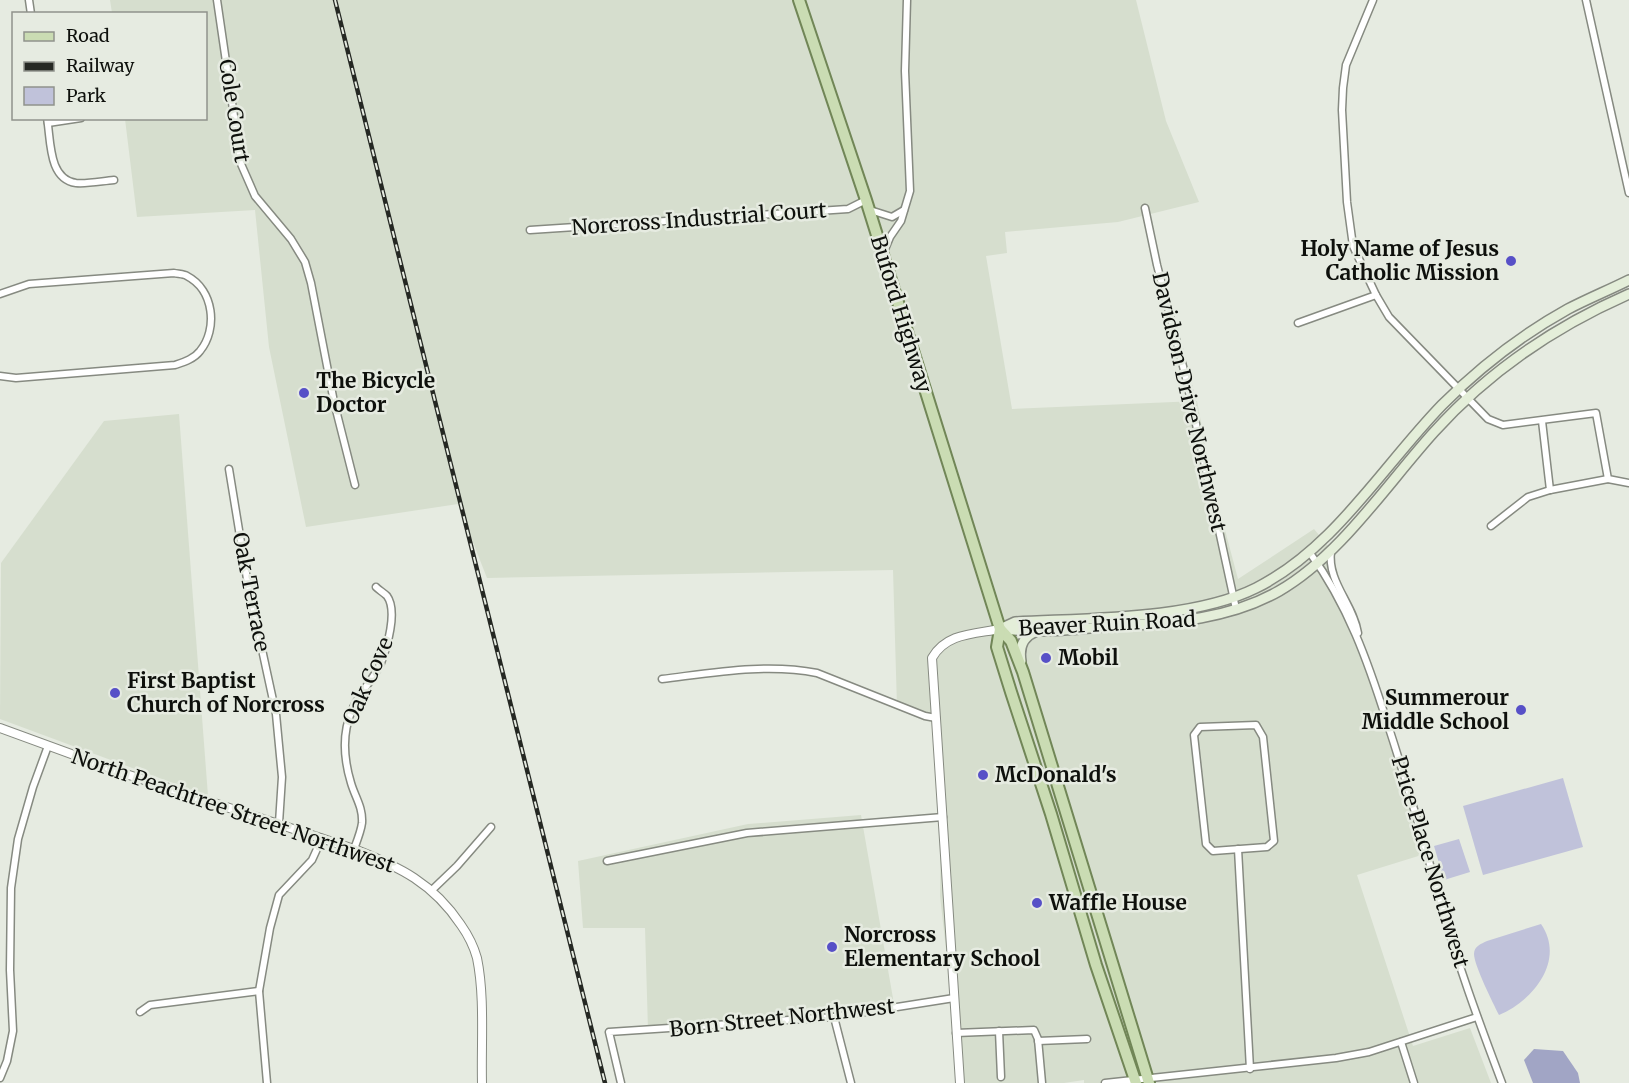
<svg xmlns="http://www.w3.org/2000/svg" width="1629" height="1083" viewBox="0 0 1629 1083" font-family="Merriweather,serif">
  <rect width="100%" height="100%" fill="#e6ebe1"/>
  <g fill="#d6dece">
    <polygon points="110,0 1136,0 1166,121 1199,202 1118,222 1005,232 1007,253 986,256 1012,409 1197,401 1212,481 1238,579 1314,529 1329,547 1364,650 1428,853 1357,875 1413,1046 1470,1028 1491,1083 1084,1083 1084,1080 1064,1083 961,1083 940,896 941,783 936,715 897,707 893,570 487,578 458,504 306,527 269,347 255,210 137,217 125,119 206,118 206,14 112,13"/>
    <polygon points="179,414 208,796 0,719 1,563 104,421"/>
    <polygon points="861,815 894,1004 817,1016 648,1030 645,928 583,928 578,861 748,824"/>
  </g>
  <g fill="#c0c2da">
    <polygon points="1563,778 1583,847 1483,875 1463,806"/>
    <polygon points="1459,839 1470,872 1444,880 1434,846"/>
    <path d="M1541,924C1566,960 1533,1001 1499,1015C1493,1003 1474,965 1474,954C1474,946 1481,944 1487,941Z"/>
  </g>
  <polygon fill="#a1a5c5" points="1534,1049 1563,1051 1578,1073 1580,1083 1533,1083 1524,1060"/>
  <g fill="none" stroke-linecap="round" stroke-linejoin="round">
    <g stroke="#868a81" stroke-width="9">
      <g id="minor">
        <polyline points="29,0 31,14"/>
        <polyline points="217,0 241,164 255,196 291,239 305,262 311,283 334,402 355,485"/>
        <polyline points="1373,0 1346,65 1343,88 1342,110 1347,202 1353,246 1376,295 1389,317 1488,419 1503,425 1596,413 1608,479 1629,483"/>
        <polyline points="1586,0 1629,193"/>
        <path d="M47,118C51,140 48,179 76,183C88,184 102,181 114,180"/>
        <polyline points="48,123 81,118"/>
        <polyline points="1145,208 1157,265 1186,378 1236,609"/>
        <polyline points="870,210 892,217 904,210"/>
        <polyline points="530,230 848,209 866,200"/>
        <polyline points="883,254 890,237 901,221 910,191 905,71 907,0"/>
        <path d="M0,294L29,284L174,273C178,274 184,274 187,276C214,290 218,329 200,351C194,359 184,362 175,365L16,378L0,376"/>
        <polyline points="1298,323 1376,295"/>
        <polyline points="1542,421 1550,490"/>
        <polyline points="229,469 248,585 276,714 282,777 279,823"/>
        <polyline points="1491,526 1528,497 1550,490 1608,479"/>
        <path d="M1331,551C1327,582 1353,603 1358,633"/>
        <path d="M1310,553C1348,605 1368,662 1387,722C1406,780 1423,839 1439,897C1456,960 1479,1022 1502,1083"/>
        <path d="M662,679C712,673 766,663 817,673L925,716L936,718"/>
        <polygon points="1256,725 1263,737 1274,841 1267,847 1213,851 1206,844 1194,735 1200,727"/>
        <path d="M354,849C357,841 361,831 362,823C363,807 355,797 351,783C344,760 342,733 352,710C359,693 373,680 381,663C387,647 398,611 387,596C384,593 379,590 376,587"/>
        <polyline points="1238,849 1250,1069"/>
        <polyline points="607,861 747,833 943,817"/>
        <polyline points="432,890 457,866 491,827"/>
        <polyline points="140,1012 150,1005 259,991"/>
        <polyline points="834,1017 851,1083"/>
        <polyline points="999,1031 1001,1077"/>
        <polyline points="956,1033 1034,1030 1038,1039 1042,1083"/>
        <polyline points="1038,1041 1087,1039"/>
        <polyline points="1401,1042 1414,1083"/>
        <polyline points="0,1078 7,1061 13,1031 10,970 11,888 18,839 33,787 48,746"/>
        <polyline points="267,1083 259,991 270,928 279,895 312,860 322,838"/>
        <polyline points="621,1083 609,1032 834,1017 954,998"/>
        <polyline points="1105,1083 1336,1058 1369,1052 1477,1017"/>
      </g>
    </g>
    <g stroke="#868a81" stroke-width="10">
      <g id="tertiary">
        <path d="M0,728L126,774L354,849C400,867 433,883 461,925C468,935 474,947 477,958C485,997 481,1043 482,1083"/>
        <path d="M960,1083L932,658C946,633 974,634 1000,629"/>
      </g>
    </g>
    <g stroke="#868a81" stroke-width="12">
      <g id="secondary">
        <path d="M1000,629L1015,622C1087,618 1192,620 1256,588C1334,549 1382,467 1442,405C1479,368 1521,335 1568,309C1587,299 1609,290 1629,280"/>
        <path d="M1003,629C1036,633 1069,630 1102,627C1162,623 1225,622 1279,591C1340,556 1387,484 1434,432C1488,372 1556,326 1629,294"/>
        <path d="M1021,661C1019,649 1022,637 1035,632"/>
      </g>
    </g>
    <g stroke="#718657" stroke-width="14">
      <g id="primary">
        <polyline points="799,0 866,200 1000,629 1011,641 1023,672 1149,1083"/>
        <polyline points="1000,629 997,647 1011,692 1051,814 1096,965 1136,1083"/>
      </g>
    </g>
    <use href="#minor" stroke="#fff" stroke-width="6"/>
    <use href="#tertiary" stroke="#fff" stroke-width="8"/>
    <use href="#secondary" stroke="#e4eed9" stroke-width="9"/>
    <use href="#primary" stroke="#cadcb3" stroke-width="10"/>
    <g stroke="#252823" stroke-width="4.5">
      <polyline id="rail" points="335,0 605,1083"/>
    </g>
    <use href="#rail" stroke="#e6ebe1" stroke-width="2" stroke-dasharray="7" stroke-linecap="butt"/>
  </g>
  <g fill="#5750c7" stroke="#e6ebe1" stroke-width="2">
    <circle cx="1511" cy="261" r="6"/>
    <circle cx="304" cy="393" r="6"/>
    <circle cx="1046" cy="658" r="6"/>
    <circle cx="115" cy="693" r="6"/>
    <circle cx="1521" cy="710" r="6"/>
    <circle cx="983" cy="775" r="6"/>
    <circle cx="1037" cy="903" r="6"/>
    <circle cx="832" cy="947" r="6"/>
  </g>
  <g text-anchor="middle" stroke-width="5" stroke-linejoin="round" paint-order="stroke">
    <g font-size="21" fill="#0e100c" stroke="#e6ebe1">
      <text transform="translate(234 111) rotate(81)" y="7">Cole Court</text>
      <text transform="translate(699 219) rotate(-4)" y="7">Norcross Industrial Court</text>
      <text transform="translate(901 314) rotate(73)" y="7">Buford Highway</text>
      <text transform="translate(1189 402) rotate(77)" y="7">Davidson Drive Northwest</text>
      <text transform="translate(251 592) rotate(79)" y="7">Oak Terrace</text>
      <text transform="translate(1107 624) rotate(-3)" y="7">Beaver Ruin Road</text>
      <text transform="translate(368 681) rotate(-66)" y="7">Oak Cove</text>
      <text transform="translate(233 811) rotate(19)" y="7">North Peachtree Street Northwest</text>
      <text transform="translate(1430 862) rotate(73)" y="7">Price Place Northwest</text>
      <text transform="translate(782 1018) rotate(-6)" y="7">Born Street Northwest</text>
    </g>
    <g font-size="21" font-weight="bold" fill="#0e100c" stroke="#e6ebe1" text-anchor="start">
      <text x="1499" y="256" text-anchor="end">Holy Name of Jesus<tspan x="1499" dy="24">Catholic Mission</tspan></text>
      <text x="316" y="388">The Bicycle<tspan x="316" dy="24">Doctor</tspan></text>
      <text x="1058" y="665">Mobil</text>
      <text x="127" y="688">First Baptist<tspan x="127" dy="24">Church of Norcross</tspan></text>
      <text x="1509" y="705" text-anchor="end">Summerour<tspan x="1509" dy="24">Middle School</tspan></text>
      <text x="995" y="782">McDonald's</text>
      <text x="1049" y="910">Waffle House</text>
      <text x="844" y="942">Norcross<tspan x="844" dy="24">Elementary School</tspan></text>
    </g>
  </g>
  <rect x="12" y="12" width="195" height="108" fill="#e6ebe1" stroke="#90938c" stroke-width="1.5"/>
  <rect x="24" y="32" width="30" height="9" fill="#cadcb3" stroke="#90938c" stroke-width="1.5"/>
  <text x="66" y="42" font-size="18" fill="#0e100c">Road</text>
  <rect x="24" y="62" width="30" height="9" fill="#252823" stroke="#90938c" stroke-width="1.5"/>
  <text x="66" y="72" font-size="18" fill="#0e100c">Railway</text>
  <rect x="24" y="87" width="30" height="18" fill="#c0c2da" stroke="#90938c" stroke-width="1.5"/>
  <text x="66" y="102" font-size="18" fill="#0e100c">Park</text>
</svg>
